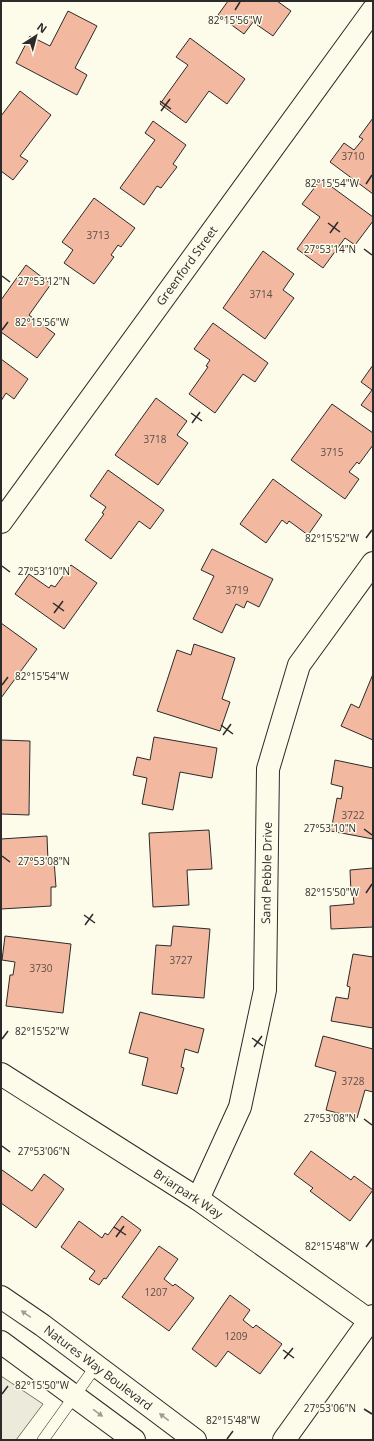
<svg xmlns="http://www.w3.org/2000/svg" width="374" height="1441" viewBox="0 0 374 1441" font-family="'Open Sans',sans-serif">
  <rect width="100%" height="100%" fill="#fdfbea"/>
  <polygon fill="#ecebdb" stroke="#74746e" points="1,1376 43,1404 16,1440 1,1440"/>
  <g fill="#f2b8a0" stroke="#2b2b2b">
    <polygon points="228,1 277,1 291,11 273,36 253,22 244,34 218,15"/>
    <polygon points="68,11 97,26 75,68 87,75 77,95 16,63 30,36 50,46"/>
    <polygon points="190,38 245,79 227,104 209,91 186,123 160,104 188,65 176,57"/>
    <polygon points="20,91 51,115 20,156 28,161 13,180 1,171 1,116"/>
    <polygon points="373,118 373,194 330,162 344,143 354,150 363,139 359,137"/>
    <polygon points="153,121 186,145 173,164 177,167 161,188 157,186 144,205 120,188 155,140 145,133"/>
    <polygon points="321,179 373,217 373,221 355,245 345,238 323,268 297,249 320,217 302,204"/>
    <polygon points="94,198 135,228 121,247 118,245 111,255 114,257 94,284 64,263 73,250 62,242"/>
    <polygon points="263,251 294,274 283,290 294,298 265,339 223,308"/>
    <polygon points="26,265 51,284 29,315 55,334 37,358 1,332 1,300"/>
    <polygon points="213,323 268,363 255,382 243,374 215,413 189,394 208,367 206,366 210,360 194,349"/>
    <polygon points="1,359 28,379 14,399 6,393 1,401"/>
    <polygon points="373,365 373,413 361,405 372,390 361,382"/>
    <polygon points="156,398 187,421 177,435 188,443 158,485 115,455"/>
    <polygon points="332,404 373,433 373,445 359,464 357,462 349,472 359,479 345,499 291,460"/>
    <polygon points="108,470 164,510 150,529 139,521 111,559 85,540 104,514 102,513 106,507 90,496"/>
    <polygon points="273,479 322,515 308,535 289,521 287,524 282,520 266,543 240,524"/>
    <polygon points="212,549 273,579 259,607 247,601 244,608 236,604 222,633 193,619 214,576 201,570"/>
    <polygon points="71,565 97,583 64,629 15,594 29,574 49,588 51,585 55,587"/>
    <polygon points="1,623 37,649 1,698"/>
    <polygon points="194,644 235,658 222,699 230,702 220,731 157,711 177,650 191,655"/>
    <polygon points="373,674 373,740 341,726 351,704 359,708"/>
    <polygon points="154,737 217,748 212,778 180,772 173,810 142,804 147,778 133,775 137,757 150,760"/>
    <polygon points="1,740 30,741 29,815 1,814"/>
    <polygon points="335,760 373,768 373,839 331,831 337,798 341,799 343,787 331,784"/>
    <polygon points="209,830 212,869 187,870 189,905 153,907 149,833"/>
    <polygon points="47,836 48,861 54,860 56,887 51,887 51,906 1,909 1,839"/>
    <polygon points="373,868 373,927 331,929 330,906 354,904 353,893 351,893 350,870"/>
    <polygon points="173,926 210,929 204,998 152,994 156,945 171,946"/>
    <polygon points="5,936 71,944 63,1013 6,1006 10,975 13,975 15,962 2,960"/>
    <polygon points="353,954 373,957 373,1028 331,1021 336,997 348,999 350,987 347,986"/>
    <polygon points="140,1012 204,1029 198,1053 185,1049 181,1067 184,1068 177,1094 142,1085 148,1058 129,1053"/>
    <polygon points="323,1036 373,1049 373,1092 365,1090 357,1118 326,1110 336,1072 315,1066"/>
    <polygon points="311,1151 351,1180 354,1176 373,1190 350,1221 310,1191 313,1188 294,1174"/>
    <polygon points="2,1170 32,1191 44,1174 64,1189 36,1228 1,1203 1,1172"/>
    <polygon points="122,1216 141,1230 106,1279 104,1278 99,1285 89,1279 95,1271 61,1247 79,1221 102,1238 105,1233 108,1235"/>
    <polygon points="159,1246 178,1259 164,1279 173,1286 175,1284 194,1298 169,1331 122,1297"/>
    <polygon points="230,1295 250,1310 243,1320 253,1328 256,1325 282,1344 260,1374 228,1351 216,1367 192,1349"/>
  </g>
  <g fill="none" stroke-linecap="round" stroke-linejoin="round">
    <g stroke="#2b2b2b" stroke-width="12">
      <polyline id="lane" points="43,1440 96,1366"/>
    </g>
    <g stroke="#2b2b2b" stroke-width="24">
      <g id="street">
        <polyline points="1,522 373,10"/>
        <polyline points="1,1074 198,1199 370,1321"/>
        <polyline points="198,1199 240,1107 265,990 268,769 299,665 373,563"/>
      </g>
    </g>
    <g stroke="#2b2b2b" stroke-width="24">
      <g id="secondary">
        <polyline points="1,1297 42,1325 195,1440"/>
        <polyline points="1,1342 134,1440"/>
        <polyline points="284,1440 373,1316"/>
      </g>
    </g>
    <use href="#lane" stroke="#fdfbea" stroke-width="11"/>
    <use href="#street" stroke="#fdfbea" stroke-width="22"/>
    <use href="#secondary" stroke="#fdfbea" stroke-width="22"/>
  </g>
  <defs><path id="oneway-solid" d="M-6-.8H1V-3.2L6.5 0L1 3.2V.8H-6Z"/></defs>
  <g fill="#9e9d94">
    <use href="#oneway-solid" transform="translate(26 1314) rotate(-145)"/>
    <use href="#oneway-solid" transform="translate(98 1413) rotate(36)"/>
    <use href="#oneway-solid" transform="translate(164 1417) rotate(-143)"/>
  </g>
  <path fill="none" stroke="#2b2b2b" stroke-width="1.5" d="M235,10L240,2M160,101L171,109M161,111L170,99M366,184L372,175M328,223L340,232M330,233L338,222M364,249L372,255M2,276L10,282M2,330L8,322M191,413L202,421M192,423L200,412M366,538L372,530M2,566L10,572M53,603L64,611M54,613L63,601M2,685L8,677M221,725L233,734M223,735L231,724M364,829L372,835M2,856L10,862M366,893L372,884M84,915L95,923M85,925L93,914M252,1038L263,1046M2,1039L8,1031M254,1047L262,1036M364,1119L372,1125M2,1146L10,1152M114,1227L126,1235M116,1237L124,1226M366,1247L372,1239M283,1350L294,1358M284,1359L293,1348M2,1394L8,1386M364,1409L372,1414M227,1439L233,1431"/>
  <g text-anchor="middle" stroke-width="3" stroke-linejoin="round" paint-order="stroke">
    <g font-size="10" fill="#5d4e48">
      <text x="353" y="160">3710</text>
      <text x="98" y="239">3713</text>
      <text x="261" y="298">3714</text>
      <text x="155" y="443">3718</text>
      <text x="332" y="456">3715</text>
      <text x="237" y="594">3719</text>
      <text x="353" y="819">3722</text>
      <text x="181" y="964">3727</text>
      <text x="41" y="972">3730</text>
      <text x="353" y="1085">3728</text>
      <text x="156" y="1296">1207</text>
      <text x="236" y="1340">1209</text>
    </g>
    <g font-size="12" fill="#2b2b2b" stroke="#fdfbea">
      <text transform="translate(187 266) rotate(-54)" y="4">Greenford Street</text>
      <text transform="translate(267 873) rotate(-89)" y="4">Sand Pebble Drive</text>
      <text transform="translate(188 1194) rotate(33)" y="4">Briarpark Way</text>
      <text transform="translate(98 1368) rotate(37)" y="4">Natures Way Boulevard</text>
    </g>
  </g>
  <g font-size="10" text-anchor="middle" fill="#2b2b2b" stroke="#fdfbea" stroke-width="3" stroke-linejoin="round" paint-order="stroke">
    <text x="235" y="24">82°15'56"W</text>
    <text x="332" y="187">82°15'54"W</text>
    <text x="330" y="253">27°53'14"N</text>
    <text x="44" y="285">27°53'12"N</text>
    <text x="42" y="326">82°15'56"W</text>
    <text x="332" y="542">82°15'52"W</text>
    <text x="44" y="575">27°53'10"N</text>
    <text x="42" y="680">82°15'54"W</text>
    <text x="330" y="832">27°53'10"N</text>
    <text x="44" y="865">27°53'08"N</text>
    <text x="332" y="896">82°15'50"W</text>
    <text x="42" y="1035">82°15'52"W</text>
    <text x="330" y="1122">27°53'08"N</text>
    <text x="44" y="1155">27°53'06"N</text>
    <text x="332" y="1250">82°15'48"W</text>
    <text x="42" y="1389">82°15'50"W</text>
    <text x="330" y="1412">27°53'06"N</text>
    <text x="233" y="1424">82°15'48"W</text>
  </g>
  <rect width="374" height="1441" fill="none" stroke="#2b2b2b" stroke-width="4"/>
  <g transform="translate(36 36) rotate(36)" stroke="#fdfbea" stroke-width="3" paint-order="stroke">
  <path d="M0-3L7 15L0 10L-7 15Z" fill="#2b2b2b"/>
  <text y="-6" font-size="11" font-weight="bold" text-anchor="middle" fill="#2b2b2b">N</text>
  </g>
</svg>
